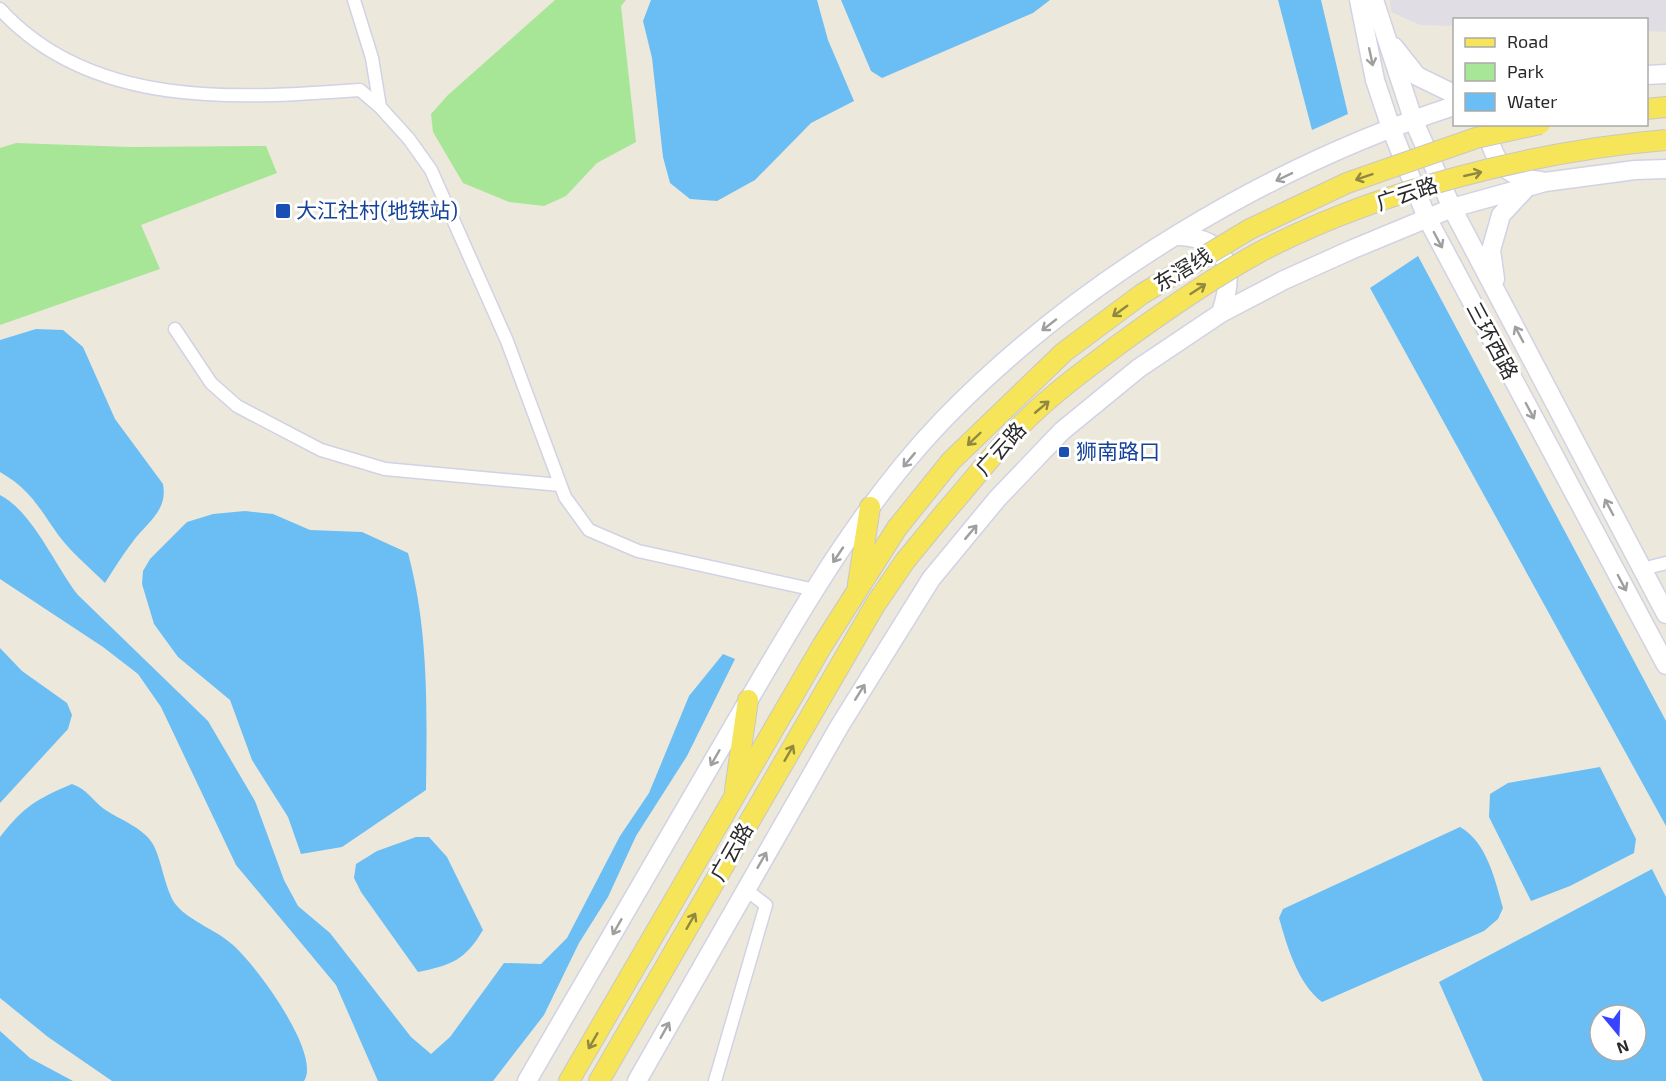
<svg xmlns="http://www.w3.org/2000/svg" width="1666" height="1081" viewBox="0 0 1666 1081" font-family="'Exo 2','Noto Sans SC',sans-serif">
  <rect width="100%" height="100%" fill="#ede8dc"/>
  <polygon fill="#e0dde5" points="1390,0 1666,0 1666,32 1647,31 1646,20 1454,20 1454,26 1420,25 1391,12"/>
  <g fill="#a7e696">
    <polygon points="555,0 626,0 621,6 636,142 597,163 566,196 544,206 509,202 463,183 433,132 431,114 448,95"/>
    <polygon points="16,143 130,147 266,146 277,173 141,225 160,269 0,325 0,148"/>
  </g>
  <g fill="#6bbef3" fill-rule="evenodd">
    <polygon points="651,0 817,0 828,40 854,101 811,123 755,180 717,201 690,199 670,183 663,157 652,58 643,21"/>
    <polygon points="841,0 1050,0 1033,13 882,78 871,71"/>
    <polygon points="1278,0 1321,0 1348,114 1312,130"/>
    <polygon points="1418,256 1666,721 1666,826 1370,288"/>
    <path d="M36,329L63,330L83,347L115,419L163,484C168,510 148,522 134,540C123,554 114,569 105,583C90,568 72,553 59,536C39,508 31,490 0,472V340Z"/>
    <path d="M0,495C33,512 55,566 78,595L208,721L255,801L284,880L298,906L330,933L411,1037L431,1054L450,1037L504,963L541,964L567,938L620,836L649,793L689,696L723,654L735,659L687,756L636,836L608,897L579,943L544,1015L493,1081H378L336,985L236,865L161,707L138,674L103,647L0,579Z"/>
    <path d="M245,511L273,514L310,530L362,532L408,553C429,631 427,710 426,790L342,847L301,854L288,817L252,760L230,700L178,657L154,624L142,584L143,571L150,559L187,522L213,514Z"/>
    <polygon points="0,648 22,671 67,703 72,715 68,729 0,803"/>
    <polygon points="1600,767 1636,839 1634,853 1570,886 1531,901 1489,817 1490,794 1508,783"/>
    <path d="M72,784C87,789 92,800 104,809C120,820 145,828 154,846C162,862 166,894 177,906C190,921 218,931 233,945C255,964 322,1054 304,1081H112L48,1037L0,998V837C24,806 37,799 72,784Z"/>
    <path d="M1460,827C1487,842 1495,880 1503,908L1498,919L1484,931L1322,1002C1298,984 1287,946 1279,918L1283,909Z"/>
    <path d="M416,837H429L447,857L483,930C465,960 452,965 418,972L361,892L354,878L356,864L377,851Z"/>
    <path d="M1652,869L1666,897V1081H1483L1439,982ZM1600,1015H1636V1051H1600Z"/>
    <polygon points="0,1031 30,1058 73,1081 0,1081"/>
  </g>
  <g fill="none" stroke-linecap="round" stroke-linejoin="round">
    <g stroke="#d1d2e4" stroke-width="15">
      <g id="street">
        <polyline points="354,0 372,58 380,107"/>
        <path d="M0,9C91,109 237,99 360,90L380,107L409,139L431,170L507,341L565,497L589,530L638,551L815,590"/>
        <polyline points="175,329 211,383 237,406 321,450 385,469 560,485"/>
        <polyline points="1642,569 1666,563"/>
        <polyline points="715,1081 766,905 745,889"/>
      </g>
    </g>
    <g stroke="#d1d2e4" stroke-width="21">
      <g id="secondary">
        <polyline points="1359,0 1375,80 1391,128 1427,218 1666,665"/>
        <polyline points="1374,0 1413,119 1452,208 1666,614"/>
        <polyline points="1394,47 1417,76 1454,94"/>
        <polyline points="1646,75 1666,74"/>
        <path d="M1486,124C1492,160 1503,177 1541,181"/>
        <path d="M1178,236C1230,238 1235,271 1221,313"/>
        <polyline points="1495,279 1491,250 1501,215 1527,187"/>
        <path d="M527,1081C594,966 660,852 727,737C791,628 854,513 942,421C1078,280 1269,166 1454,106"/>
        <polyline points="637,1081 839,727 931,579 997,499 1062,431 1139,368 1221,313 1284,280 1353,249 1452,208 1545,182 1635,170 1666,169"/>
      </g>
    </g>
    <g stroke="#c8c8c8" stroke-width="22">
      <g id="primary">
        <polyline points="1646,109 1666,107"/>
        <polyline points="858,584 870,507"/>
        <polyline points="735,790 748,700"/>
        <polyline points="569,1081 822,646 897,528"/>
        <polyline points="599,1081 875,605 905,561 946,511"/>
      </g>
    </g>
    <use href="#street" stroke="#fff" stroke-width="12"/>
    <use href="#secondary" stroke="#fff" stroke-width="18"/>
    <use href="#primary" stroke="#f6e558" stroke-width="20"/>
    <g stroke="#c8c8c8" stroke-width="22" stroke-linecap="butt">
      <g id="primary-bridge">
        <path d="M946,511C971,483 994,452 1020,426C1049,396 1085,370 1118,345C1163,312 1209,280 1258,253C1375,191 1534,151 1666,140"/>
        <polyline points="897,528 951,461 1064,352 1142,294 1250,229 1347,183 1476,138 1540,124"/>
      </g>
    </g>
    <use href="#primary-bridge" stroke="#f6e558" stroke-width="20"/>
  </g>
  <defs><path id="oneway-shaft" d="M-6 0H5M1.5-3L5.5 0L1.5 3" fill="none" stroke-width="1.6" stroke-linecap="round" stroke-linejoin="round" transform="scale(1.5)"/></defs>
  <g stroke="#9f9f9f">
    <use href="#oneway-shaft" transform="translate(1371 57) rotate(78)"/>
    <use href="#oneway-shaft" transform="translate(1284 177) rotate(154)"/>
    <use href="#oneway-shaft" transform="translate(1438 240) rotate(62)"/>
    <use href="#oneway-shaft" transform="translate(1049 325) rotate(142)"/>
    <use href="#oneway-shaft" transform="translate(1519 334) rotate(-118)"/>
    <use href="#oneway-shaft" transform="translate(1530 411) rotate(62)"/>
    <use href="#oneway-shaft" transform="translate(909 460) rotate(130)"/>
    <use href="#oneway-shaft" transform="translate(1609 507) rotate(-118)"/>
    <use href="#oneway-shaft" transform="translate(971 532) rotate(-50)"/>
    <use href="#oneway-shaft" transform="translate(838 555) rotate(124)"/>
    <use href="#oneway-shaft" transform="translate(1622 583) rotate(62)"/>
    <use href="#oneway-shaft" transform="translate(860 692) rotate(-58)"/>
    <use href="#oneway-shaft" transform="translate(715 758) rotate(120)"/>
    <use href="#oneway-shaft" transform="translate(762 860) rotate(-60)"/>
    <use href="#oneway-shaft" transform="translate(617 927) rotate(120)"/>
    <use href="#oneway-shaft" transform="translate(665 1030) rotate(-61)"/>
  </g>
  <g stroke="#908841">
    <use href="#oneway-shaft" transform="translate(1473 174) rotate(-13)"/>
    <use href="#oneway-shaft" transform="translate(1364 177) rotate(161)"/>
    <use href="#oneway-shaft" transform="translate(1198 289) rotate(-33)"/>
    <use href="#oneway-shaft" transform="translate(1120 311) rotate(144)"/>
    <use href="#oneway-shaft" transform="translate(1042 407) rotate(-40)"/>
    <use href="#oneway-shaft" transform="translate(974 439) rotate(136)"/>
    <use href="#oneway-shaft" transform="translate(789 753) rotate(-60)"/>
    <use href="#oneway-shaft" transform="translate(691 921) rotate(-60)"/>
    <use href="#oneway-shaft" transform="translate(593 1041) rotate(120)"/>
  </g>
  <g fill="#1a4fb4" stroke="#fff" stroke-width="2">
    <rect x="275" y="203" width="16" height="16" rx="3"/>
    <rect x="1058" y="446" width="12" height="12" rx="3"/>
  </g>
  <g text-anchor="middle" stroke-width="6" stroke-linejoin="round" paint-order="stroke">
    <g font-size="21" fill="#2a2a2a" stroke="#fff">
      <text transform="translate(1407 194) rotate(-18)" y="7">广云路</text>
      <text transform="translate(1183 270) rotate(-31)" y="7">东滘线</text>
      <text transform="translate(1492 341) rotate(62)" y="7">三环西路</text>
      <text transform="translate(1001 449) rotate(-48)" y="7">广云路</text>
      <text transform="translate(732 852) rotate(-60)" y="7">广云路</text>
    </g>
    <g font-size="21" fill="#164399" stroke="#fff" text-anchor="start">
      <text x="296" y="218">大江社村(地铁站)</text>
      <text x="1076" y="459">狮南路口</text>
    </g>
  </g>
  <rect x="1453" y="18" width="195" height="108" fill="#ffffff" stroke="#aaaaaa" stroke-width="1.5"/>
  <rect x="1465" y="38" width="30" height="9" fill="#f6e558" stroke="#aaaaaa" stroke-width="1.5"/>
  <text x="1507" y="48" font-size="18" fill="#2a2a2a">Road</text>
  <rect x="1465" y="63" width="30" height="18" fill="#a7e696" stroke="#aaaaaa" stroke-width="1.5"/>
  <text x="1507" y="78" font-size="18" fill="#2a2a2a">Park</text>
  <rect x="1465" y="93" width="30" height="18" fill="#6bbef3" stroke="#aaaaaa" stroke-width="1.5"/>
  <text x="1507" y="108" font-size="18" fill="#2a2a2a">Water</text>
  <g transform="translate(1618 1033) rotate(161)"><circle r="28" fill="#ffffff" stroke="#aaaaaa" stroke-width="1.5"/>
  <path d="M0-4.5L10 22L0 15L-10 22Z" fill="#3743ff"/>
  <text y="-9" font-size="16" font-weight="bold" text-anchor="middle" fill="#2a2a2a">N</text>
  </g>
</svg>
